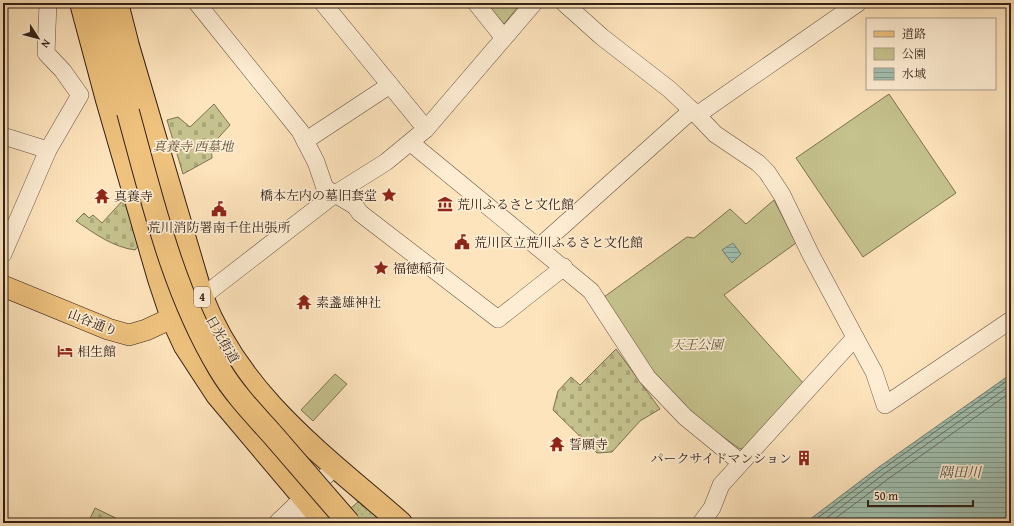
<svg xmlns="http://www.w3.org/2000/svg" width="1014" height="526" viewBox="0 0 1014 526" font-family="'Gentium Book Plus','Noto Serif JP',serif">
  <defs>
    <pattern id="grass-dots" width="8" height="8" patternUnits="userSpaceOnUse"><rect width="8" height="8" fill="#c5c28d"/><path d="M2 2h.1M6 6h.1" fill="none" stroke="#aaa679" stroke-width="1.8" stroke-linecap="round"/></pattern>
    <pattern id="cemetery-stones" width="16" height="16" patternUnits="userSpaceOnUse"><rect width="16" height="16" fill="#c5c28d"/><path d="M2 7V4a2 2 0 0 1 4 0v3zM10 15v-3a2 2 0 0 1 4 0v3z" fill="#aaa679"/></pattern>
    <pattern id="water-rules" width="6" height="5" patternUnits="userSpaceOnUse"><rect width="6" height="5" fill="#a0bfaf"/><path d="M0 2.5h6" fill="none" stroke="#839b8d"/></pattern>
  </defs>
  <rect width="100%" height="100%" fill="#fee4bc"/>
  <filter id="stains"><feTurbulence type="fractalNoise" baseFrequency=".005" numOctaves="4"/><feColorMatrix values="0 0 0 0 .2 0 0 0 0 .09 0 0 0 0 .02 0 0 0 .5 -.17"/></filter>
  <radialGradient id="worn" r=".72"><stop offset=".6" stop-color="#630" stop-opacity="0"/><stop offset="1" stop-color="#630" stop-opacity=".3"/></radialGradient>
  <polygon fill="url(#grass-dots)" stroke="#7c7152" points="359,501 385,523 364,523 350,509"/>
  <g fill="url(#cemetery-stones)" stroke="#7c7152">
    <polygon points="214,104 230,125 211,146 212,158 183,174 167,120 178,117 190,127"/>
    <path d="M126,197L139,245L135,250C113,247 95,234 76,221L84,213L89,218L93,215L102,223Z"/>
    <polygon points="616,349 660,409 640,421 612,452 597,453 553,410 558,391 571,377 580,385"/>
    <polygon points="95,508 122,521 122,523 88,523"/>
  </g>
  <g fill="#c5c28d" stroke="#7c7152">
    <polygon points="481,3 521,3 504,24 494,20"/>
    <polygon points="889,94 956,193 863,257 796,158"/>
    <polygon points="774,200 796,243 724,295 804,384 748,447 740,449 691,414 655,379 604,297 687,237 694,238 730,209 746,224"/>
    <polygon points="335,374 347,384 313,421 301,410"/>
  </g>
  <g fill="url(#water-rules)" stroke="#747f72">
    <polygon points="733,243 741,254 732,263 722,250"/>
    <polygon points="1011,374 1011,523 805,523 879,467"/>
  </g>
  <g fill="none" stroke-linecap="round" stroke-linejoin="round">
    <g stroke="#697063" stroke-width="1">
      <polyline points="811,523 881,470 1011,378"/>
      <polyline points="820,523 884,474 1011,385"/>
      <polyline points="829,523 888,479 1011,392"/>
    </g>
    <g stroke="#655140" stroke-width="18">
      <g id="minor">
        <polyline points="197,3 300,131 316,162 325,188 355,206 360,213 498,319 564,267"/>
        <polyline points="323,3 426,129"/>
        <polyline points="476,3 503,37"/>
        <polyline points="564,3 602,37 669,89 697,115 715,134 758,163 767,172 782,195 810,253 856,339"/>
        <polyline points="697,115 858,3"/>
        <polyline points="3,136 48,150"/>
        <polyline points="305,141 390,85"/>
        <polyline points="411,143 591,291 647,377 685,417 740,462"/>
        <polyline points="539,247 692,110"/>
        <polyline points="3,254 48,150 80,95 63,71 46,53 48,3"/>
        <polyline points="202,297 335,194 386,162 426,129 534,3"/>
        <polyline points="279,521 296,519 310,523"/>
        <polyline points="277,523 335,467"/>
        <polyline points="701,523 712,508 721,485 851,342 856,339 874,372 885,405 1011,320"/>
      </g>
    </g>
    <g stroke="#322017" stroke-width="22">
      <polyline id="major" points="3,286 108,329 129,335 146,330 172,318 187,308"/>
    </g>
    <g stroke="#322017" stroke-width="24">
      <g id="highway">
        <polyline points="81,3 107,100 159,279 172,318 185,346 217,395 325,523"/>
        <polyline points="96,3 128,112"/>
        <path d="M117,3L128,46L202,297C241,397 323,455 401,523"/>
      </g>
    </g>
    <use href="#minor" stroke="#feedd3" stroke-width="17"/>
    <use href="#major" stroke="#efc27e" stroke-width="21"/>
    <use href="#highway" stroke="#efc27e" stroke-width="22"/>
    <g stroke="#322017" stroke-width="24" stroke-linecap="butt">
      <path id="highway-bridge" d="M128,112C152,199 172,289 219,368C233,392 253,413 272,434C297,463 323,493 349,523"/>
    </g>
    <use href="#highway-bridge" stroke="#efc27e" stroke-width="22"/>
  </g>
  <defs>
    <g id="sight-bare" transform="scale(1.2)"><path d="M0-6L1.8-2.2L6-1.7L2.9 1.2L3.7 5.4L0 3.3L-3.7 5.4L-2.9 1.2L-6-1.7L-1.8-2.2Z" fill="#8f2418" stroke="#feedd3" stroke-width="2.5" paint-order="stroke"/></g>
    <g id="temple-bare" transform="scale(1.2)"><path d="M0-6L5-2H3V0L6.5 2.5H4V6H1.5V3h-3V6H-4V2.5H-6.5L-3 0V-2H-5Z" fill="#8f2418" stroke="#feedd3" stroke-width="2.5" paint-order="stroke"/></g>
    <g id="museum-bare" transform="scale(1.2)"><path d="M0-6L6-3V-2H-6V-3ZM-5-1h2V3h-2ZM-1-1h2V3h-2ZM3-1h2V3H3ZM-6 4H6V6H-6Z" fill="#8f2418" stroke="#feedd3" stroke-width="2.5" paint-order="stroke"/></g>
    <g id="civic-bare" transform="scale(1.2)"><path d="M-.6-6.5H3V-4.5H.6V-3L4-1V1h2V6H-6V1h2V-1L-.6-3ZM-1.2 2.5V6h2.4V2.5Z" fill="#8f2418" stroke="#feedd3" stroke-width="2.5" paint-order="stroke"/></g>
    <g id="hotel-bare" transform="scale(1.2)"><path d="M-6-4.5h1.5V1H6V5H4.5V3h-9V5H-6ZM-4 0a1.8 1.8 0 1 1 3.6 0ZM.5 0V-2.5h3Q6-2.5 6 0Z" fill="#8f2418" stroke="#feedd3" stroke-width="2.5" paint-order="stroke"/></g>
    <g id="building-bare" transform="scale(1.2)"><path d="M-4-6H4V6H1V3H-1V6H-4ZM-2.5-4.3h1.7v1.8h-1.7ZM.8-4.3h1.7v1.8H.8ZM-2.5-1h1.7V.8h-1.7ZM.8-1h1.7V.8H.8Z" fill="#8f2418" stroke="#feedd3" stroke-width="2.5" paint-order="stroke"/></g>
  </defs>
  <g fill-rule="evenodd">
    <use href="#sight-bare" x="389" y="195"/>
    <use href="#temple-bare" x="102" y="196"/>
    <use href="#museum-bare" x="445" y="204"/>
    <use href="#civic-bare" x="219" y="209"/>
    <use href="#civic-bare" x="462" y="242"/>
    <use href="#sight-bare" x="381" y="268"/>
    <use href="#temple-bare" x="304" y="302"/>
    <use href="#hotel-bare" x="65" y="351"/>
    <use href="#temple-bare" x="557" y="444"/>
    <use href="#building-bare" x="804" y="458"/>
  </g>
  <g text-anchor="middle" stroke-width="3.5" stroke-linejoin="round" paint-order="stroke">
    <rect fill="#feedd3" stroke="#6f5e4f" stroke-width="1" x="194" y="287" width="16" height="20" rx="3"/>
    <g font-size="12" font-weight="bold" fill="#322017">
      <text x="202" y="301">4</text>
    </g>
    <g font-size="13" font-style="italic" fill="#5e513a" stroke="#feedd3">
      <text x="193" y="151">真養寺 西墓地</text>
      <text x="697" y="349">天王公園</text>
    </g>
    <g font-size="13" fill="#322017" stroke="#feedd3" text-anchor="start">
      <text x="377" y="200" text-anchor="end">橋本左内の墓旧套堂</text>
      <text x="114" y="201">真養寺</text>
      <text x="457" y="209">荒川ふるさと文化館</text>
      <text x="219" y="232" text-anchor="middle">荒川消防署南千住出張所</text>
      <text x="474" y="247">荒川区立荒川ふるさと文化館</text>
      <text x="393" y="273">福徳稲荷</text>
      <text x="316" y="307">素盞雄神社</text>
      <text x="77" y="356">相生館</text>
      <text x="569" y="449">誓願寺</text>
      <text x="792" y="463" text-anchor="end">パークサイドマンション</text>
    </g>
    <g font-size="13" fill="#322017" stroke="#feedd3">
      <text transform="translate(93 322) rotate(21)" y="5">山谷通り</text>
      <text transform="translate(223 339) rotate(60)" y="5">日光街道</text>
    </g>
    <g font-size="14" font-style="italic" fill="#535045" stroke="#feedd3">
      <text x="960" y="477">隅田川</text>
    </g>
  </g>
  <rect width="1014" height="526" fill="none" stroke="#fee4bc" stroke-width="16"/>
  <rect x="4" y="4" width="1006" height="518" fill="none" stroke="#322017" stroke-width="2"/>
  <rect x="8" y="8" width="998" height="510" fill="none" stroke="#322017"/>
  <rect x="866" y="18" width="130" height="72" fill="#feedd3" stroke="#ac9b88"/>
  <rect x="874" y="31" width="20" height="6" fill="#efc27e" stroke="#ac9b88"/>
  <text x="902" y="38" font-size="12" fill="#322017">道路</text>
  <rect x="874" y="48" width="20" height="12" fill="#c5c28d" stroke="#ac9b88"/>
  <text x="902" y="58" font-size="12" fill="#322017">公園</text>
  <rect x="874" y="68" width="20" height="12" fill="url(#water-rules)" stroke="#ac9b88"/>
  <text x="902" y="78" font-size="12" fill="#322017">水域</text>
  <g transform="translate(38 38) rotate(126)" stroke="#feedd3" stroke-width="3" paint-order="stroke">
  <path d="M0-3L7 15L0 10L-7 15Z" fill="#322017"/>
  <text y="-6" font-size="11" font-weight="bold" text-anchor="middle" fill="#322017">N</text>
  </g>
  <path d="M868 500v6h105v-6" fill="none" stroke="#322017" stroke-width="2"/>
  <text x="874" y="500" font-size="12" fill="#322017" stroke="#feedd3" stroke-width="3" paint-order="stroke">50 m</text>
  <rect width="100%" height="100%" filter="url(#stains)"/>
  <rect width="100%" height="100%" fill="url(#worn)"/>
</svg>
